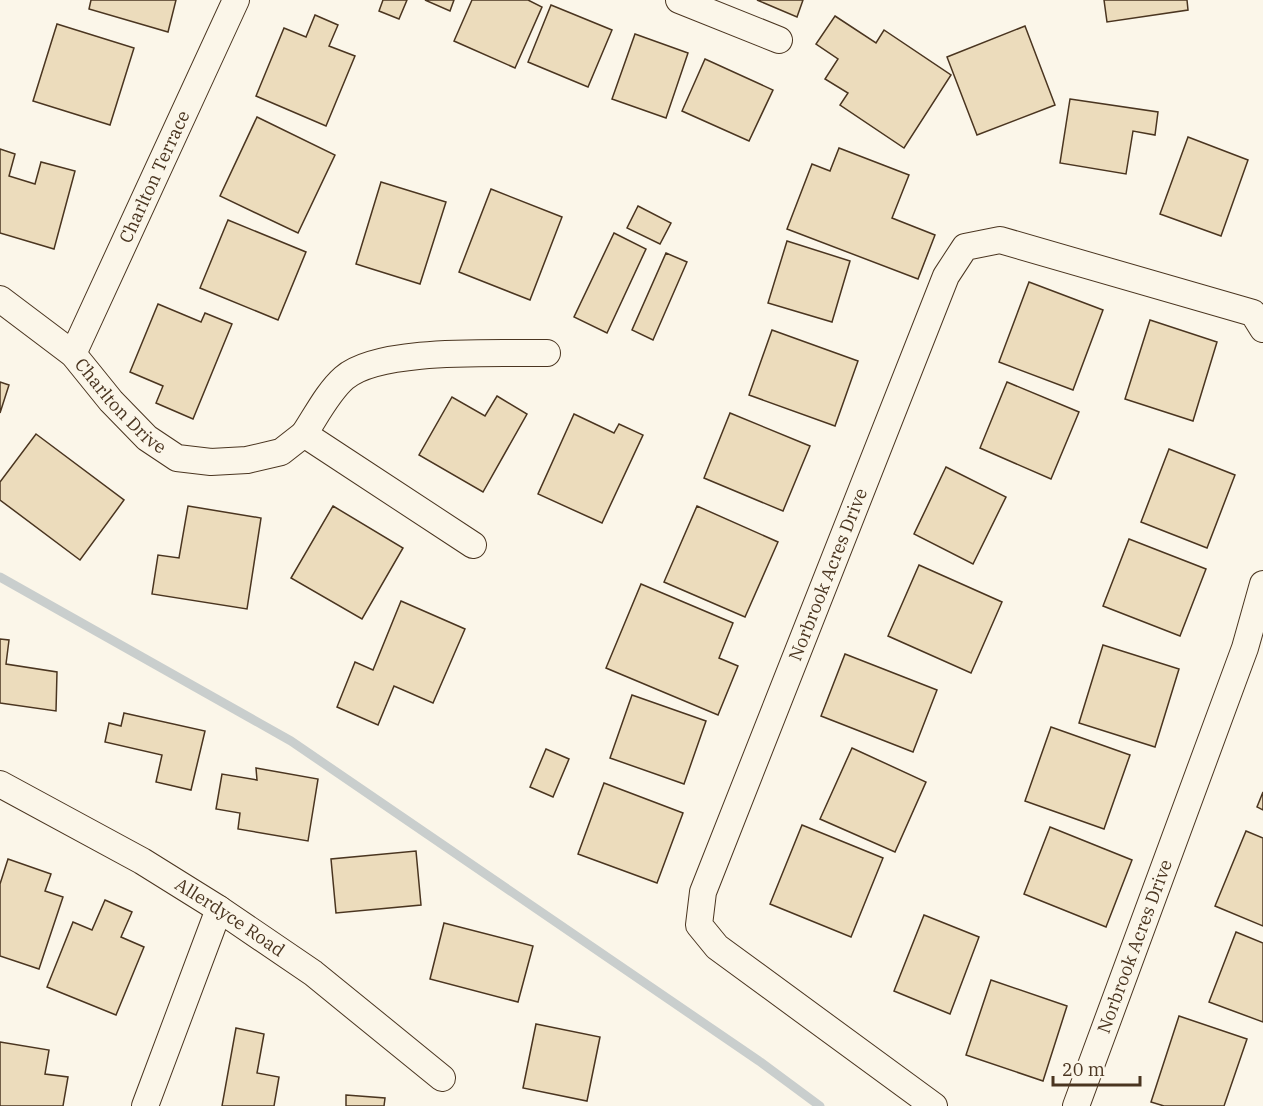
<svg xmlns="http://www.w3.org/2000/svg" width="1263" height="1106" viewBox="0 0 1263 1106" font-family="'IBM Plex Serif',serif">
  <rect width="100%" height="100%" fill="#fbf6e9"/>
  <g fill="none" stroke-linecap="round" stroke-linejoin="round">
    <polyline stroke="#c9cecd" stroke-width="9" points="0,577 291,741 759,1061 820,1106"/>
  </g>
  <g fill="#ecdcbc" stroke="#4a3520" stroke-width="1.5">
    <polygon points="91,0 176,0 168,32 89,9"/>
    <polygon points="383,0 407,0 399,19 379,11"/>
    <polygon points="425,0 454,0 450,11"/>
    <polygon points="472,0 528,0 542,7 515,68 454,41"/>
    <polygon points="757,0 803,0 797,17"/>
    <polygon points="1104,0 1187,0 1188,10 1107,22"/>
    <polygon points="551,5 612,30 588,87 528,62"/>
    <polygon points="315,15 338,25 329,46 355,56 326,126 256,96 284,28 306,37"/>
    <polygon points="835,16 876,43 884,30 951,75 904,148 840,105 848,93 825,79 838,59 816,44"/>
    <polygon points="57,24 134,48 110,125 33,101"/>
    <polygon points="1025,26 1055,105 977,135 947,57"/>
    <polygon points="635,34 688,53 666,118 612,99"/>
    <polygon points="705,59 773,90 749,141 682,111"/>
    <polygon points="1070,99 1158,112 1155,135 1133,131 1126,174 1060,163"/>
    <polygon points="257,117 335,155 298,233 220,196"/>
    <polygon points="1188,137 1248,160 1221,236 1160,214"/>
    <polygon points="839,148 909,175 892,218 935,235 918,279 787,229 812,164 830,171"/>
    <polygon points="0,149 15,154 9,176 35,184 41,162 75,171 54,249 0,233"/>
    <polygon points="381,182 446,202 420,284 356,264"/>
    <polygon points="491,189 562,217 530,300 459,272"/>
    <polygon points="638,206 671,223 660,244 627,228"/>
    <polygon points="228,220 306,252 278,320 200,288"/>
    <polygon points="614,233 646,249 607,333 574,317"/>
    <polygon points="787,241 850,261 832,322 768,303"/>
    <polygon points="666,253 687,262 653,340 632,330"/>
    <polygon points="1029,282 1103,310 1073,390 999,362"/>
    <polygon points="158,304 201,322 205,313 232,324 193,419 156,403 163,386 130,372"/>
    <polygon points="1150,320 1217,342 1193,421 1125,399"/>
    <polygon points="772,330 858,361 835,426 749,395"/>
    <polygon points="0,382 9,385 0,413"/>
    <polygon points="1007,382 1079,412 1051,479 980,448"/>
    <polygon points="497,396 527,414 483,492 419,455 452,397 485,416"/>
    <polygon points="730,413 810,446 783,511 704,478"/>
    <polygon points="574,414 614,433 619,424 643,435 602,523 538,494"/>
    <polygon points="36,434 124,500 80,560 0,500 0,482"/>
    <polygon points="1169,449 1235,475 1207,548 1141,522"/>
    <polygon points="946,467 1006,497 973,564 914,534"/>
    <polygon points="188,506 261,518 247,609 152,594 158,555 179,558"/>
    <polygon points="333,506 403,548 362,619 291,578"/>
    <polygon points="697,506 778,542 745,617 664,582"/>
    <polygon points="1129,539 1206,569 1180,636 1103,606"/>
    <polygon points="919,565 1002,602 971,673 888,636"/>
    <polygon points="641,584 733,623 719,658 738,666 718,715 606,668"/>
    <polygon points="401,601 465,629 433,703 394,686 378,725 337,707 355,662 373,670"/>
    <polygon points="0,639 9,640 6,664 57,672 56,711 0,703"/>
    <polygon points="1103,645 1179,669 1155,747 1079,723"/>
    <polygon points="845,654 937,690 913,752 821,716"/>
    <polygon points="632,695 706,721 684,784 610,758"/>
    <polygon points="124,713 205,731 191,790 156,782 162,755 105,742 109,723 121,726"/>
    <polygon points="1051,727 1130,755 1104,829 1025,801"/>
    <polygon points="852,748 926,782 895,852 820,819"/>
    <polygon points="546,749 569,759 553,797 530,787"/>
    <polygon points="256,768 318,779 308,841 238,829 240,813 216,809 222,774 257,780"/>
    <polygon points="604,783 683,813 657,883 578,854"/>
    <polygon points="1263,792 1263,810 1257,807"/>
    <polygon points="802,825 883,858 851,937 770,904"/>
    <polygon points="1050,827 1132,860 1106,927 1024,894"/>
    <polygon points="1246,831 1263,838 1263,926 1215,906"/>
    <polygon points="416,851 421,905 336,913 331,859"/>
    <polygon points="8,859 51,874 45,891 63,897 39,969 0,956 0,884"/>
    <polygon points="105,900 132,912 121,937 144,947 116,1015 47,987 73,922 92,930"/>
    <polygon points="924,915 979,937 950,1014 894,991"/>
    <polygon points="444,923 533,946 518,1002 430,979"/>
    <polygon points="1236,932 1263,943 1263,1022 1209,1002"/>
    <polygon points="991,980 1067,1006 1043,1081 966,1055"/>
    <polygon points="1179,1016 1247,1039 1224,1106 1164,1106 1151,1102"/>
    <polygon points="536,1024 600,1037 587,1101 523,1088"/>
    <polygon points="236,1028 264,1034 257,1073 279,1077 274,1106 222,1106"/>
    <polygon points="0,1042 49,1050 45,1074 68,1077 63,1106 0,1106"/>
    <polygon points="346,1095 385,1098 384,1106 346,1106"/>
  </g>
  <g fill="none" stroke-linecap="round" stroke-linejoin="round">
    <g stroke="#4a3520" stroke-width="28">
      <g id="street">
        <polyline points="679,0 779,40"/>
        <path id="s1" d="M0,299L73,354L111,401L147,438L177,458L211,462L247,460L281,452L304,434L473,545"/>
        <path id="s2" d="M73,354L236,0"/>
        <path d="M304,434C316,416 328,392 344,378C379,347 499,354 547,353"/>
        <path id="s3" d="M0,784L142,861L219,909L313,973L442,1078"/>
        <polyline points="145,1106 219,909"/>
        <path id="s4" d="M934,1106L717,947L699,925L703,892L946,276L965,247L1000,240L1253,313L1263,329"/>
        <path id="s5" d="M1076,1106L1245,648L1263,584"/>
      </g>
    </g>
    <use href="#street" stroke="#fbf6e9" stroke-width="26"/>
  </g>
  <g text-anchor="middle" stroke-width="4.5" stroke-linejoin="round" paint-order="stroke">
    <g font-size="18" fill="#4a3520" stroke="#fbf6e9">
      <text dy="6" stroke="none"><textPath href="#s2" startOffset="195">Charlton Terrace</textPath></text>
      <text dy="6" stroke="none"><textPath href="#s1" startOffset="162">Charlton Drive</textPath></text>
      <text dy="6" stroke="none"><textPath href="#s4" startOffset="672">Norbrook Acres Drive</textPath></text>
      <text dy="6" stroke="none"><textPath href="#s3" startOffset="266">Allerdyce Road</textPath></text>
      <text dy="6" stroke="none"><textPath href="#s5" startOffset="170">Norbrook Acres Drive</textPath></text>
    </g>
  </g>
  <path d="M1053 1076v9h87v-9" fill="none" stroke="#4a3520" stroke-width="3"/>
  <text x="1062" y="1076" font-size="18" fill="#4a3520" stroke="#fbf6e9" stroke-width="4.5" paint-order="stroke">20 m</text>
</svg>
